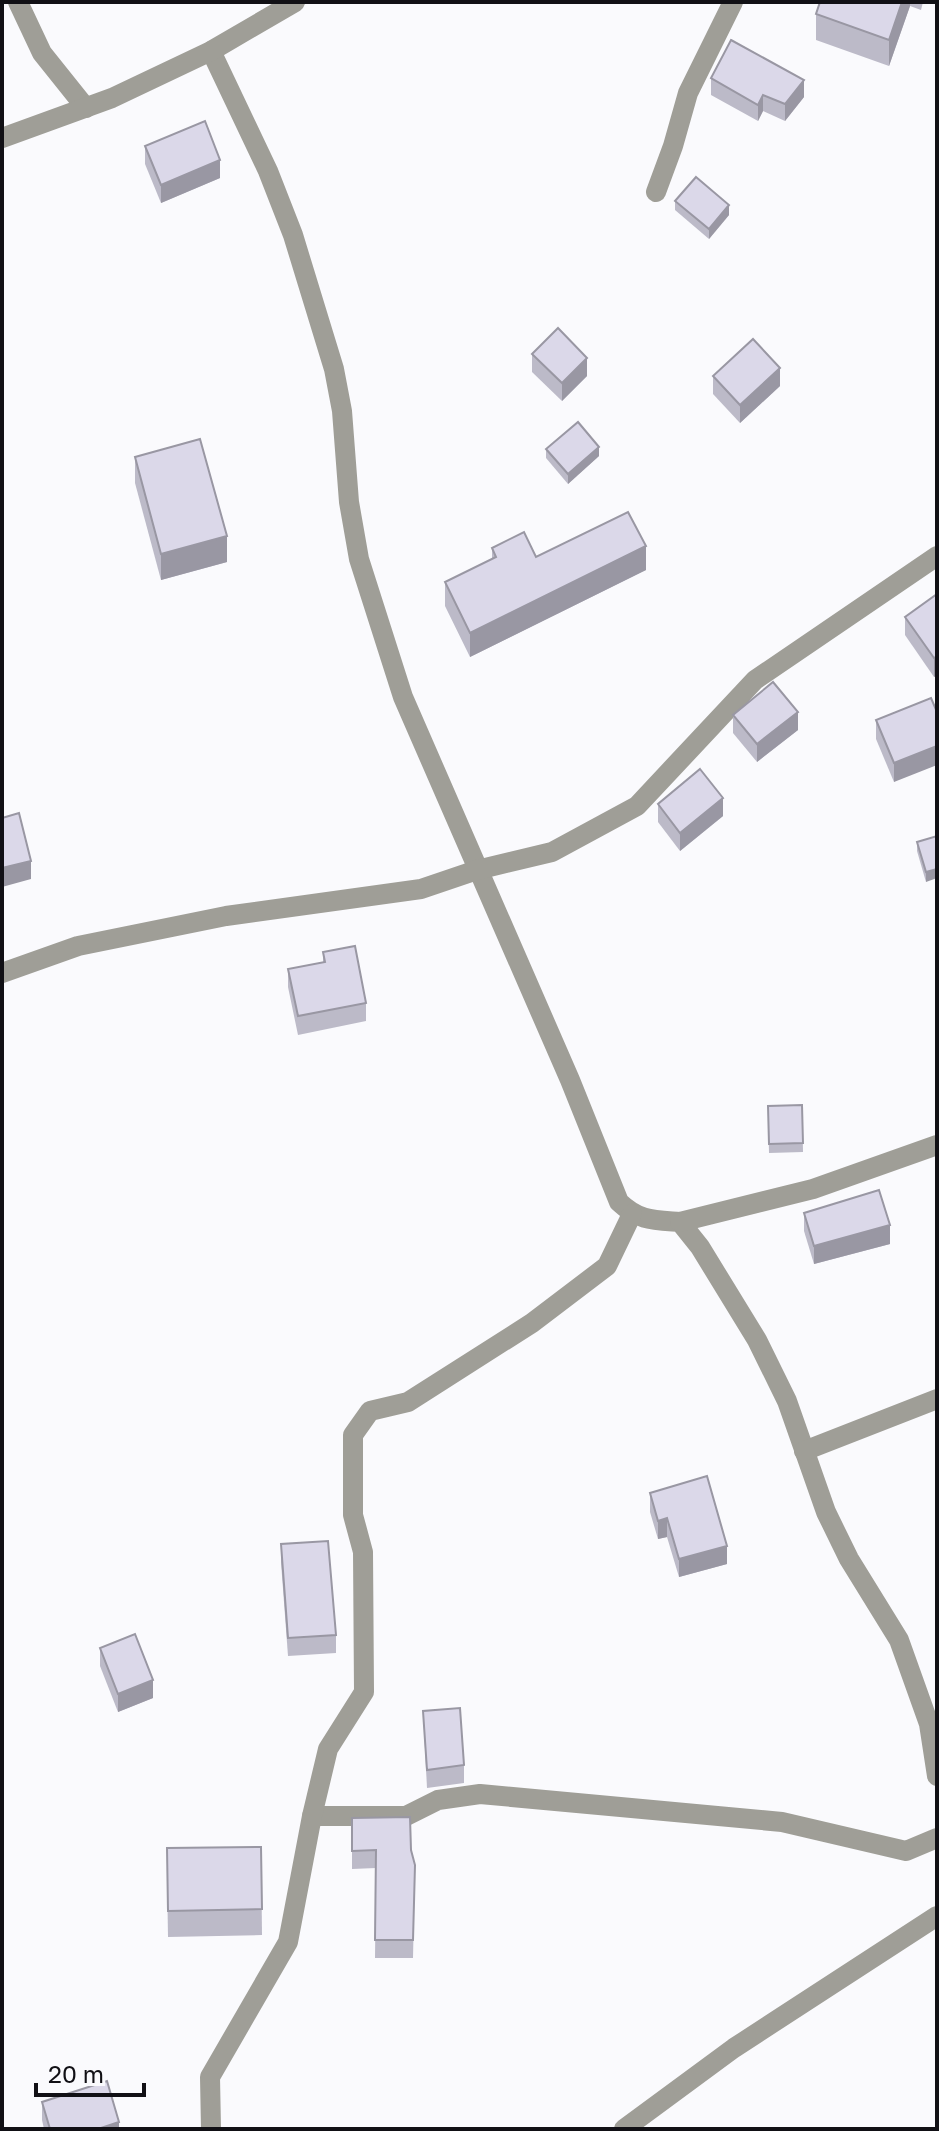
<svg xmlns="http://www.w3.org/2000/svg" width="939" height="2131" viewBox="0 0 939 2131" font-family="'Golos Text',sans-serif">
  <rect width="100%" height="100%" fill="#fafafd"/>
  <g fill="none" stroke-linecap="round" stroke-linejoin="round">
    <g stroke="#9f9e97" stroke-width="20">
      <polyline points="18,2 42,53 86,108"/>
      <path d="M211,51L268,171L293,235L334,369L342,411L349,502L359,559L403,697L570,1080L619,1202C639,1221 653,1220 680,1222L700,1247L757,1340L787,1401L826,1512L849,1559L899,1640L929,1724L937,1776"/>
      <polyline points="2,138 112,98 211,51 295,2"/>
      <polyline points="656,192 673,146 688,93 733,2"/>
      <polyline points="2,973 78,946 226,916 421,889 477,870 552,852 637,806 755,680 937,556"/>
      <polyline points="680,1222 813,1189 937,1145"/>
      <polyline points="804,1451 937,1399"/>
      <polyline points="312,1816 406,1816 438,1800 480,1794 782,1822 906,1851 937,1838"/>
      <polyline points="211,2129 210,2077 288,1942 312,1816 328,1749 364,1692 363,1552 353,1515 353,1435 370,1411 408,1402 532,1323 607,1266 632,1214"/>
      <polyline points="624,2129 734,2048 937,1916"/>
    </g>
  </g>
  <g fill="#bcbac8">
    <polygon points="820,2 923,2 921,10 910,6 889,66 816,40 816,14"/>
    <polygon points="711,78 804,97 785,121 763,111 758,121 711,95"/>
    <polygon points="145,146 220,178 161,203 145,164"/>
    <polygon points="675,201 729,215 709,239 675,210"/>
    <polygon points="532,354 587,376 562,401 532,372"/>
    <polygon points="713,376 780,386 740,423 713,394"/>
    <polygon points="546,449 599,456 568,484 546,458"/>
    <polygon points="135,457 227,562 161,580 135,483"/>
    <polygon points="492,548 536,557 646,570 470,657 445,606 445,582 492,559"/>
    <polygon points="937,594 937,675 934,677 905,635 905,617"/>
    <polygon points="937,712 894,782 876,739 876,720"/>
    <polygon points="733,715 798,730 757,762 733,733"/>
    <polygon points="658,804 723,816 680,851 658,822"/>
    <polygon points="937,836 926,882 917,851 917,842"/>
    <polygon points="323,952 366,1003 366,1021 298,1035 288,987 288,969 323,962"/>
    <polygon points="802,1105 803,1152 769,1153 768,1106"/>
    <polygon points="804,1213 890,1244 814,1264 804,1231"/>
    <polygon points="650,1493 727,1564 679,1577 667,1537 658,1539 650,1512"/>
    <polygon points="281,1544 336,1635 336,1653 288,1656 281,1562"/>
    <polygon points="100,1648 153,1698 118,1712 100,1666"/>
    <polygon points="423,1711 464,1765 464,1783 427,1788"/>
    <polygon points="352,1818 411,1850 415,1865 413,1958 375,1958 376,1868 352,1869"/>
    <polygon points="261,1847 262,1935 168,1937 167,1875"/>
    <polygon points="42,2102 119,2129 44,2129 42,2120"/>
  </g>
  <g fill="#9997a3">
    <polygon points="902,2 910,2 910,6 889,66 889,40"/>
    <polygon points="804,80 804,97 785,121 785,104"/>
    <polygon points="763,95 763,111 758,121 758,105"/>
    <polygon points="220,160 220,178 161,203 161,185"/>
    <polygon points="729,205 729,215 709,239 709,229"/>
    <polygon points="587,358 587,376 562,401 562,383"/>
    <polygon points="780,368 780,386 740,423 740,405"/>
    <polygon points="599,447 599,456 568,484 568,474"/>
    <polygon points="227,536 227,562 161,580 161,554"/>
    <polygon points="646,546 646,570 470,657 470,633"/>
    <polygon points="937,656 937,675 934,677 934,658"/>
    <polygon points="798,712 798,730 757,762 757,744"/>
    <polygon points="937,746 937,765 894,782 894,763"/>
    <polygon points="723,798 723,816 680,851 680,833"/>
    <polygon points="31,861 31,879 2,887 2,868"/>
    <polygon points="937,869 937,878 926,882 926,872"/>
    <polygon points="890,1225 890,1244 814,1264 814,1246"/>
    <polygon points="667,1518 667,1537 658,1539 658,1521"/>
    <polygon points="727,1546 727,1564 679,1577 679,1559"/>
    <polygon points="153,1680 153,1698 118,1712 118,1694"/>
    <polygon points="119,2122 119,2129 98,2129"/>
  </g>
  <g fill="#dbd8e9" stroke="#9997a3" stroke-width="2">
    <polygon points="820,2 902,2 889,40 816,14"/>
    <polygon points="731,40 804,80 785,104 763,95 758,105 711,78"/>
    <polygon points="205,121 220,160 161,185 145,146"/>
    <polygon points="696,177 729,205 709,229 675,201"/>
    <polygon points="558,328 587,358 562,383 532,354"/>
    <polygon points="753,339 780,368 740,405 713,376"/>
    <polygon points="578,422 599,447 568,474 546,449"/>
    <polygon points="200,439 227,536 161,554 135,457"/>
    <polygon points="628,512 646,546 470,633 445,582 496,557 492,548 524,532 536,557"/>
    <polygon points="937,594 937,656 934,658 905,617"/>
    <polygon points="773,682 798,712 757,744 733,715"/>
    <polygon points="931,698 937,712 937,746 894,763 876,720"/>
    <polygon points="700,769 723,798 680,833 658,804"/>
    <polygon points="19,813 31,861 2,868 2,818"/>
    <polygon points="937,836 937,869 926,872 917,842"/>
    <polygon points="355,946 366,1003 298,1016 288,969 325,962 323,952"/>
    <polygon points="802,1105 803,1143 769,1144 768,1106"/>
    <polygon points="879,1190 890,1225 814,1246 804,1213"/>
    <polygon points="707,1476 727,1546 679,1559 667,1518 658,1521 650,1493"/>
    <polygon points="328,1541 336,1635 288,1638 281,1544"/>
    <polygon points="135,1634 153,1680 118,1694 100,1648"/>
    <polygon points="460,1708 464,1765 427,1770 423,1711"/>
    <polygon points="410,1817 411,1850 415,1865 413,1940 375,1940 376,1850 352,1851 352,1818"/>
    <polygon points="261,1847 262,1909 168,1911 167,1848"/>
    <polygon points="107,2081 119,2122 98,2129 50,2129 42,2102"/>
  </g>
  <rect width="939" height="2131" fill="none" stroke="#111015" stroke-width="8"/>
  <path d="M36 2083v12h108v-12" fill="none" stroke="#111015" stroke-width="4"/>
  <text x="48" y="2083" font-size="24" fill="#111015" stroke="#fafafd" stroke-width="6" paint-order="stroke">20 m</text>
</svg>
